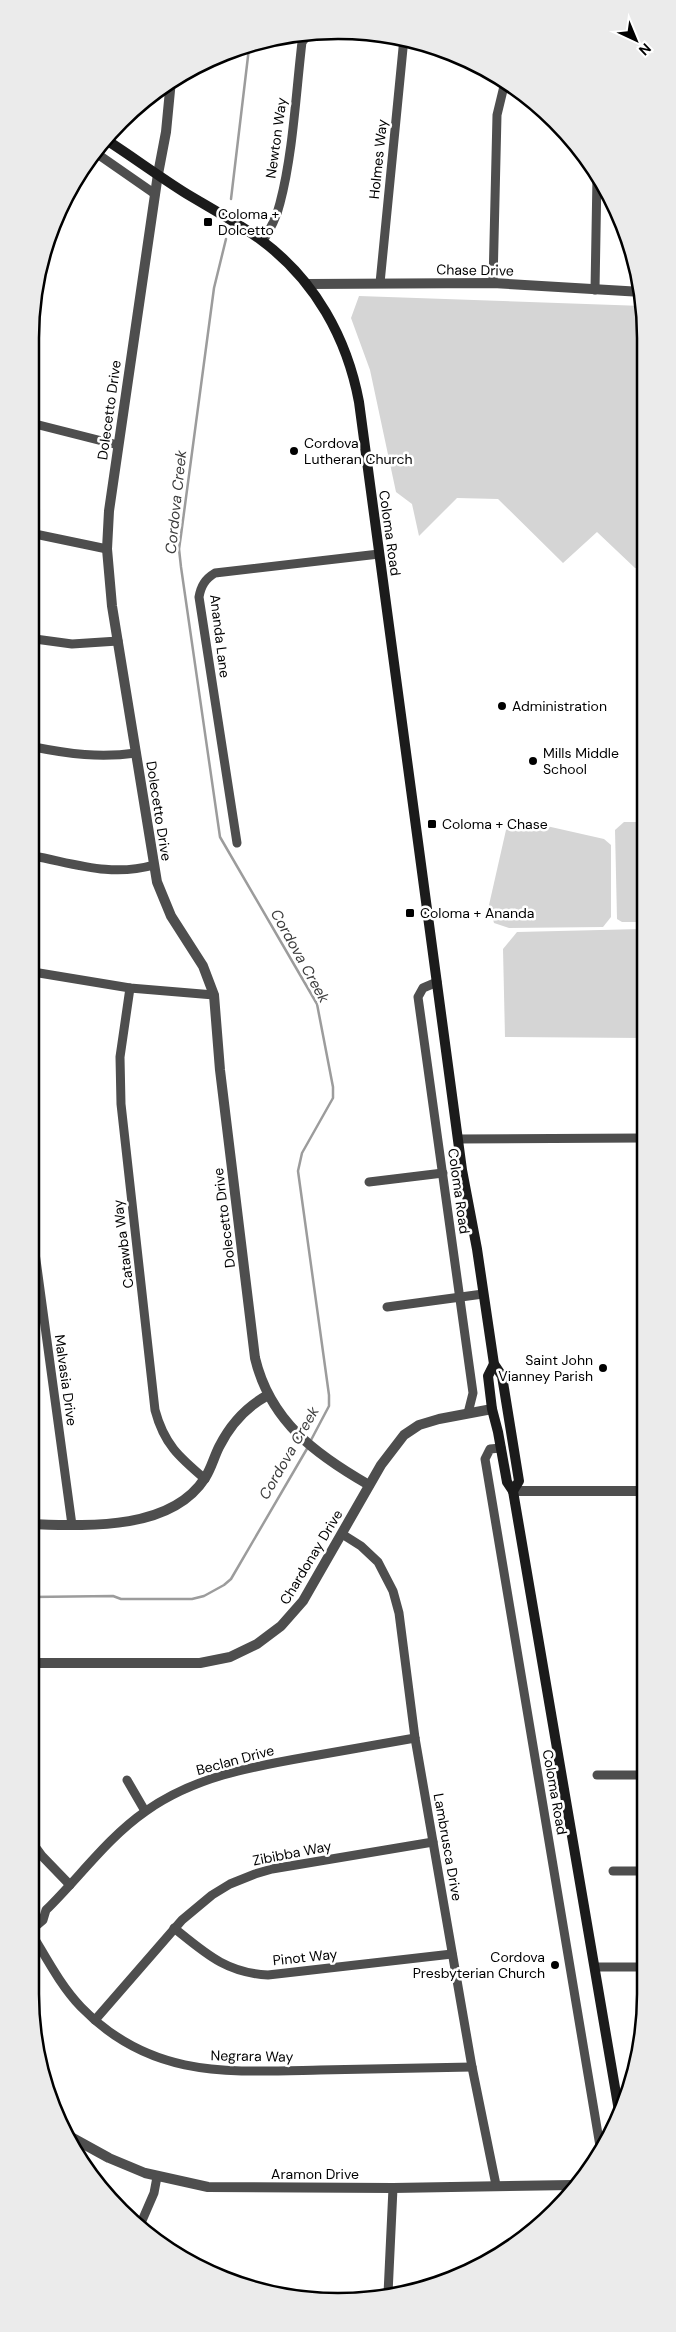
<svg xmlns="http://www.w3.org/2000/svg" width="676" height="2332" viewBox="0 0 676 2332" font-family="'DM Sans',sans-serif">
  <rect width="100%" height="100%" fill="#fff"/>
  <g fill="#d5d5d5">
    <polygon points="359,296 643,306 643,568 635,568 597,532 563,563 498,499 457,498 419,536 412,504 396,492 370,370 351,318"/>
    <polygon points="520,820 604,839 611,845 611,917 603,927 509,928 494,923 489,905 506,830"/>
    <polygon points="624,822 642,822 642,922 622,922 617,919 615,830"/>
    <polygon points="642,929 642,1038 505,1037 503,949 517,932"/>
  </g>
  <g fill="none" stroke-linecap="round" stroke-linejoin="round">
    <g stroke="#9c9c9c" stroke-width="2.5">
      <polyline points="231,199 249,48"/>
      <polyline points="226,239 214,288 181,535 179,549 181,567 220,837 317,1004 333,1087 333,1098 302,1153 298,1171 329,1395 329,1406 310,1442"/>
      <polyline points="31,1597 113,1596 121,1599 192,1599 204,1596 224,1585 231,1579 308,1447"/>
    </g>
    <g stroke="#4e4e4e" stroke-width="9">
      <polyline points="96,153 155,194"/>
      <path d="M263,241C270,229 277,217 280,203C293,154 296,92 302,42L307,36"/>
      <polyline points="380,283 404,38"/>
      <polyline points="493,283 497,115 505,82"/>
      <polyline points="595,290 597,176"/>
      <polyline points="35,424 118,445"/>
      <polyline points="35,534 107,549"/>
      <polyline points="35,639 72,644 118,641"/>
      <path d="M34,747C69,754 100,758 136,753"/>
      <path d="M237,843L199,597C201,586 205,579 215,573L379,554"/>
      <path d="M34,856C76,864 111,877 154,865"/>
      <polyline points="33,972 130,988 214,995"/>
      <polyline points="437,982 423,988 418,997 473,1393 468,1413"/>
      <path d="M130,988L120,1057L121,1104L155,1410C164,1444 179,1457 205,1479"/>
      <polyline points="458,1139 642,1138"/>
      <polyline points="369,1182 443,1173"/>
      <polyline points="33,1238 72,1525"/>
      <polyline points="387,1307 483,1294"/>
      <polyline points="501,1448 490,1449 485,1459 601,2152"/>
      <polyline points="342,1534 361,1546 378,1562 393,1591 399,1613 415,1738 472,2067 496,2185"/>
      <polyline points="597,1775 641,1775"/>
      <polyline points="127,1780 145,1811"/>
      <polyline points="31,1841 42,1856 70,1885"/>
      <polyline points="613,1871 640,1871"/>
      <path d="M174,1928C205,1953 226,1973 268,1975L452,1954"/>
      <path d="M30,1931C46,1957 60,1985 81,2007C151,2079 228,2072 320,2070C371,2069 421,2068 472,2067"/>
      <path d="M30,1931L43,1920L46,1910C79,1878 107,1838 146,1811C194,1777 250,1767 307,1757C343,1751 379,1744 415,1738"/>
      <polyline points="595,1967 640,1967"/>
      <polyline points="95,2020 182,1920 212,1895 230,1884 255,1874 272,1869 433,1842"/>
      <polyline points="141,2223 154,2193 157,2177"/>
      <polyline points="388,2294 393,2188"/>
    </g>
    <g stroke="#4e4e4e" stroke-width="10">
      <path d="M171,80L166,132L158,174L109,511L107,549L112,606L157,882L171,916L203,966L214,995L220,1070L255,1358C270,1421 315,1454 369,1485"/>
      <polyline points="307,284 493,283 642,292"/>
      <polyline points="513,1491 641,1491"/>
      <path d="M32,1524C86,1526 171,1531 205,1478C211,1469 214,1457 219,1447C230,1425 246,1407 268,1395"/>
      <polyline points="31,1663 200,1663 230,1657 257,1644 281,1626 303,1601 381,1465 404,1435 419,1425 439,1419 492,1409"/>
      <polyline points="69,2136 109,2158 145,2173 208,2187 393,2188 572,2185"/>
    </g>
    <g stroke="#1b1b1b" stroke-width="10">
      <path d="M108,141C134,158 160,177 187,194C212,209 238,223 261,240C315,280 347,338 359,402L462,1170L477,1249L494,1364L502,1376L519,1481L513,1491"/>
      <polyline points="494,1364 488,1376 492,1409 498,1432 507,1482 513,1491 619,2111"/>
    </g>
  </g>
  <g fill="#000" stroke="#fff" stroke-width="2">
    <rect x="203" y="217" width="10" height="10" rx="2.5"/>
    <circle cx="294" cy="451" r="5"/>
    <circle cx="502" cy="706" r="5"/>
    <circle cx="533" cy="761" r="5"/>
    <rect x="427" y="819" width="10" height="10" rx="2.5"/>
    <rect x="405" y="908" width="10" height="10" rx="2.5"/>
    <circle cx="603" cy="1368" r="5"/>
    <circle cx="555" cy="1965" r="5"/>
  </g>
  <g text-anchor="middle" stroke-width="5" stroke-linejoin="round" paint-order="stroke">
    <g font-size="14" fill="#000" stroke="#fff">
      <text transform="translate(276 138) rotate(-82)" y="5">Newton Way</text>
      <text transform="translate(378 159) rotate(-84)" y="5">Holmes Way</text>
      <text transform="translate(475 270) rotate(1)" y="5">Chase Drive</text>
      <text transform="translate(109 410) rotate(-82)" y="5">Dolecetto Drive</text>
      <text transform="translate(390 533) rotate(82)" y="5">Coloma Road</text>
      <text transform="translate(220 636) rotate(83)" y="5">Ananda Lane</text>
      <text transform="translate(159 811) rotate(81)" y="5">Dolecetto Drive</text>
      <text transform="translate(459 1191) rotate(82)" y="5">Coloma Road</text>
      <text transform="translate(224 1218) rotate(-97)" y="5">Dolecetto Drive</text>
      <text transform="translate(123 1244) rotate(-97)" y="5">Catawba Way</text>
      <text transform="translate(66 1380) rotate(82)" y="5">Malvasia Drive</text>
      <text transform="translate(311 1557) rotate(-59)" y="5">Chardonay Drive</text>
      <text transform="translate(235 1760) rotate(-15)" y="5">Beclan Drive</text>
      <text transform="translate(555 1792) rotate(80)" y="5">Coloma Road</text>
      <text transform="translate(448 1847) rotate(80)" y="5">Lambrusca Drive</text>
      <text transform="translate(292 1853) rotate(-11)" y="5">Zibibba Way</text>
      <text transform="translate(305 1957) rotate(-6)" y="5">Pinot Way</text>
      <text transform="translate(252 2056) rotate(1)" y="5">Negrara Way</text>
      <text x="315" y="2179">Aramon Drive</text>
    </g>
    <g font-size="14" fill="#000" stroke="#fff" text-anchor="start">
      <text x="218" y="219">Coloma +<tspan x="218" dy="16">Dolcetto</tspan></text>
      <text x="304" y="448">Cordova<tspan x="304" dy="16">Lutheran Church</tspan></text>
      <text x="512" y="711">Administration</text>
      <text x="543" y="758">Mills Middle<tspan x="543" dy="16">School</tspan></text>
      <text x="442" y="829">Coloma + Chase</text>
      <text x="420" y="918">Coloma + Ananda</text>
      <text x="593" y="1365" text-anchor="end">Saint John<tspan x="593" dy="16">Vianney Parish</tspan></text>
      <text x="545" y="1962" text-anchor="end">Cordova<tspan x="545" dy="16">Presbyterian Church</tspan></text>
    </g>
    <g font-size="15" font-style="italic" fill="#3d3d3d" stroke="#fff">
      <text transform="translate(176 502) rotate(-84)" y="5">Cordova Creek</text>
      <text transform="translate(300 956) rotate(61)" y="5">Cordova Creek</text>
      <text transform="translate(289 1453) rotate(-60)" y="5">Cordova Creek</text>
    </g>
  </g>
  <path d="M0 0H676V2332H0ZM338 39H338A299 299 0 0 1 637 338V1994A299 299 0 0 1 338 2293H338A299 299 0 0 1 39 1994V338A299 299 0 0 1 338 39Z" fill="#ebebeb" fill-rule="evenodd"/>
  <path fill="none" stroke="#000" stroke-width="2.5" d="M338 39H338A299 299 0 0 1 637 338V1994A299 299 0 0 1 338 2293H338A299 299 0 0 1 39 1994V338A299 299 0 0 1 338 39Z"/>
  <g transform="translate(636 40) rotate(136)" stroke="#ffffff" stroke-width="4" paint-order="stroke">
  <path d="M0-4L9 19L0 12L-9 19Z" fill="#000000"/>
  <text y="-8" font-size="14" font-weight="bold" text-anchor="middle" fill="#000000">N</text>
  </g>
</svg>
